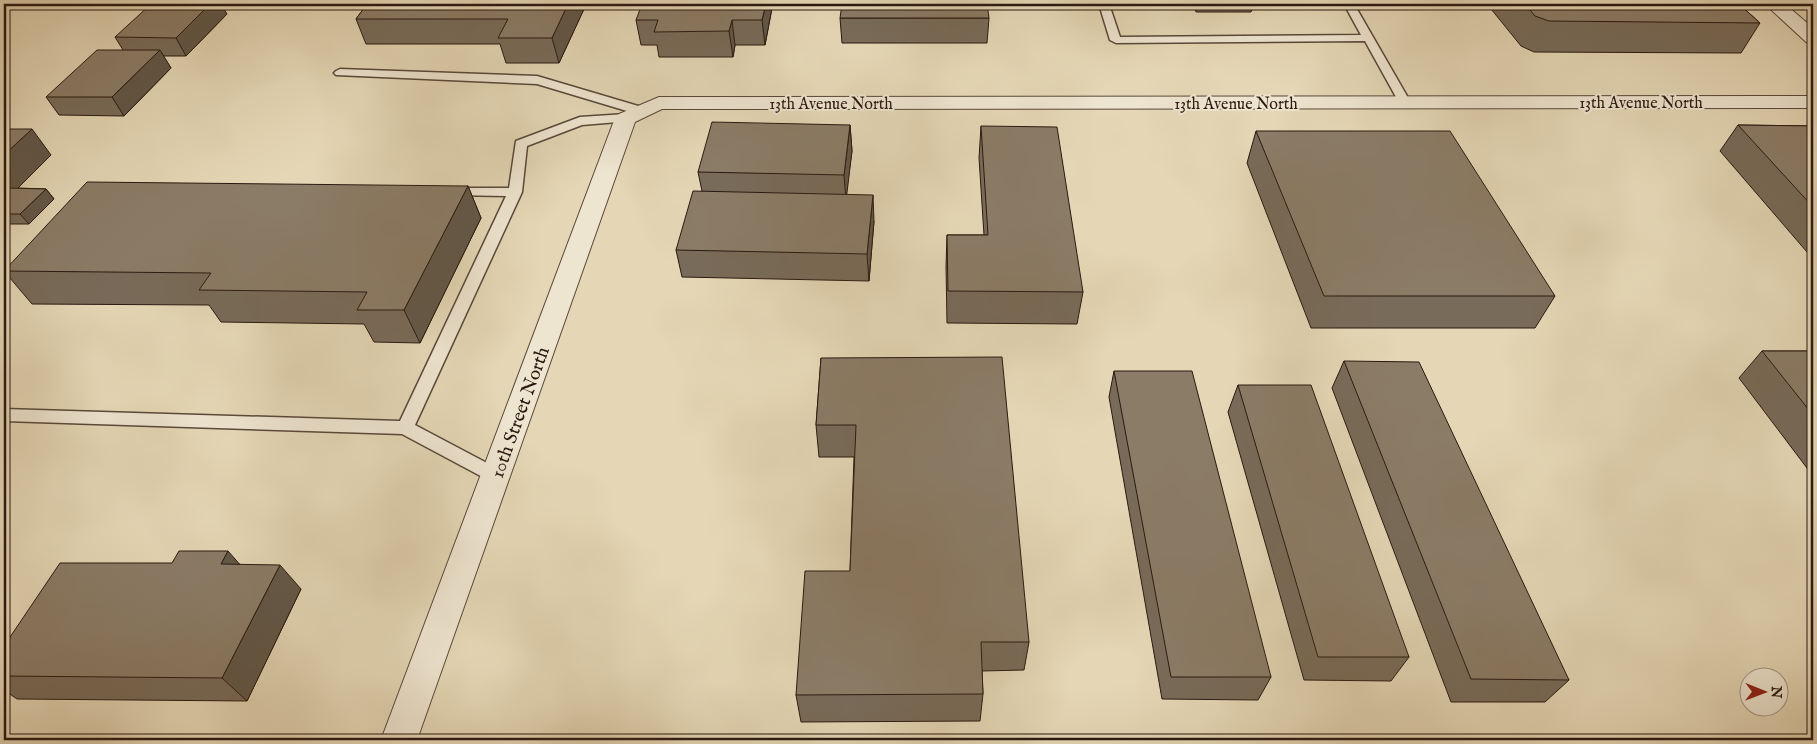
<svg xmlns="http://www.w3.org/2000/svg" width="1817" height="744" viewBox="0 0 1817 744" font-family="'IM FELL English',serif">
  <rect width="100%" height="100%" fill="#e5d7b6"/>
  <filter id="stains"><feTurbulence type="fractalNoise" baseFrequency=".004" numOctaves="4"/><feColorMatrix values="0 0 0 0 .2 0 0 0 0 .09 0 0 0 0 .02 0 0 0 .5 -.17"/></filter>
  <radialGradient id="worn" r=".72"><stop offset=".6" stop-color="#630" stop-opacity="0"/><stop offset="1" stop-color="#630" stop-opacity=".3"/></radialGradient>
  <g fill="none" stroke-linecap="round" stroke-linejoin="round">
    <g stroke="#59483a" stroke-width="3">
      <g id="lane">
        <polygon points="1099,4 1109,4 1120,37 1361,35 1344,4 1354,4 1411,103 1405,107 1401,106 1365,41 1116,43 1110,40"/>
        <polygon points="340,69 537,76 645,108 647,111 641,115 637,114 537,84 336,75 334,73 336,71"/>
        <polygon points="626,114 632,118 630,121 582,125 527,146 522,192 415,425 502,471 505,476 502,481 496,483 490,481 402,434 4,421 4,409 400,421 506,196 450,195 443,191 445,188 509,188 516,141 580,117"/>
      </g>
    </g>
    <g stroke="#59483a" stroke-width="2">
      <g id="street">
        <polygon points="1765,4 1785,4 1813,28 1813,44 1806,42"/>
        <polygon points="1813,96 1813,108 662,109 635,122 417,740 381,740 615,118 619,114 659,97"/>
      </g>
    </g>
    <use href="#lane" fill="#eee5d0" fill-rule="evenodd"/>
    <use href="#street" fill="#eee5d0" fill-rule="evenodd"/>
  </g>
  <g fill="#786b59" stroke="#2a1911">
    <polygon points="4,4 73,4 72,5"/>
    <polygon points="367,4 582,4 584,9 559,63 506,63 500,44 366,44 356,19"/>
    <polygon points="1193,4 1254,4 1251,12 1196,12"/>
    <polygon points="1487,4 1739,4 1760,23 1741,53 1534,52 1521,46"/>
    <polygon points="772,8 765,45 735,45 733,57 659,57 657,45 641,45 636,20"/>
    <polygon points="227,14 186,56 163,56 171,68 124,116 59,115 46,97 123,50 115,37"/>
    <polygon points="840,18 989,18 987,43 842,43"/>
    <polygon points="850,125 852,151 846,194 874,221 869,281 682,277 676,250 702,191 698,172"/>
    <polygon points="1738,125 1813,126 1813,259 1720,151"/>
    <polygon points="981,126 1083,292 1077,324 947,323 946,267 947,235 984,235 979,158"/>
    <polygon points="4,129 51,155 17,188 46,189 54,199 29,224 4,224"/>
    <polygon points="1256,131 1555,296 1535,328 1311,328 1247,163"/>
    <polygon points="468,186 481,218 420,343 374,342 364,324 221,322 209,305 32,304 4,271"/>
    <polygon points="1762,351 1813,351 1813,476 1739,378"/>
    <polygon points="821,358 1029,642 1024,670 982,671 983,694 980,721 801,722 796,695 850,571 854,457 819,457 816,425"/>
    <polygon points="1344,361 1569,680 1545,702 1451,702 1332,388"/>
    <polygon points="1114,371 1271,677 1258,700 1162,699 1109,397"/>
    <polygon points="1238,385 1409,657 1391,681 1304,680 1228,412"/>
    <polygon points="239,564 301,589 247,701 17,699 4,690 4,646"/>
  </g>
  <g fill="#615748" stroke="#2a1911">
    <polygon points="210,4 221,4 227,14 186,56 176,38"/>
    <polygon points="568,4 582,4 584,9 559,63 552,38"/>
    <polygon points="766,4 771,4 772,8 765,45 762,20"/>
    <polygon points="732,20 735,45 733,57 729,31"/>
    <polygon points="160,50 171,68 124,116 112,97"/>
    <polygon points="850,125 852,151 846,201 844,175"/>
    <polygon points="32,129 51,155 4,202 4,155"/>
    <polygon points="468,186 481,218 420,343 404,310"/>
    <polygon points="46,189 54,199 29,224 20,214"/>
    <polygon points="873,195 874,221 869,281 867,254"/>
    <polygon points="228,551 250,576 221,564"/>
    <polygon points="280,565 301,589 247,701 222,678"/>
  </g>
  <g fill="#8b7c67" stroke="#2a1911">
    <polygon points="151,4 210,4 176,38 115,37"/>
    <polygon points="367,4 568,4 552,38 498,38 508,19 356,19"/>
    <polygon points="642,4 766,4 762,20 732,20 729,31 654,32 658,20 636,20"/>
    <polygon points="842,4 987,4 989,18 840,18"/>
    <polygon points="1525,4 1739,4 1760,23 1549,21 1535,16"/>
    <polygon points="97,50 160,50 112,97 46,97"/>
    <polygon points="712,122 850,125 844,175 698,172"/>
    <polygon points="1738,125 1813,126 1813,207"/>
    <polygon points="981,126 1057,127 1083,292 948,291 947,235 988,235"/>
    <polygon points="4,129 32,129 4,155"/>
    <polygon points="1256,131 1450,131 1555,296 1324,296"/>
    <polygon points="87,182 468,186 404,310 357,310 367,292 199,290 211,273 4,271"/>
    <polygon points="8,188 46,189 20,214 4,214 4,193"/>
    <polygon points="693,191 873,195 867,254 676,250"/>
    <polygon points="1762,351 1813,351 1813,415"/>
    <polygon points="1002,357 1029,642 981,642 983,694 796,695 805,571 850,571 856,425 816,425 821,358"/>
    <polygon points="1344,361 1419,362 1569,680 1471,679"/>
    <polygon points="1114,371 1192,371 1271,677 1171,677"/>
    <polygon points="1238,385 1311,385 1409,657 1318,657"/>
    <polygon points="179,551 228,551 221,564 280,565 222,678 4,676 4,646 60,563 172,563"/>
  </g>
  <g text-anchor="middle" stroke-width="4" stroke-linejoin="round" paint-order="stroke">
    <g font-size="16" fill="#2a1911" stroke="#eee5d0">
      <text x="1641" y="108">13th Avenue North</text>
      <text x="831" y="109">13th Avenue North</text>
      <text x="1236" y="109">13th Avenue North</text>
    </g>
    <g font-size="19" fill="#2a1911" stroke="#eee5d0">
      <text transform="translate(519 412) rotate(-70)" y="7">10th Street North</text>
    </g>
  </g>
  <rect width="1817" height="744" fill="none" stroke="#e5d7b6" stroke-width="20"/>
  <rect x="5" y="5" width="1807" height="734" fill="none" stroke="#2a1911" stroke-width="2.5"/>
  <rect x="10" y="10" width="1797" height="724" fill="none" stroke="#2a1911"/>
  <g transform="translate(1764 692) rotate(91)"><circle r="24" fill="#eee5d0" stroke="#a09384"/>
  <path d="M0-4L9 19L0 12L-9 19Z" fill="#8f2418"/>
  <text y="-8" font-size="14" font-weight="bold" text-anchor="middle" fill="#2a1911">N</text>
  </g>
  <rect width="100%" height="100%" filter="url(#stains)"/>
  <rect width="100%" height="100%" fill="url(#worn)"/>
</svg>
